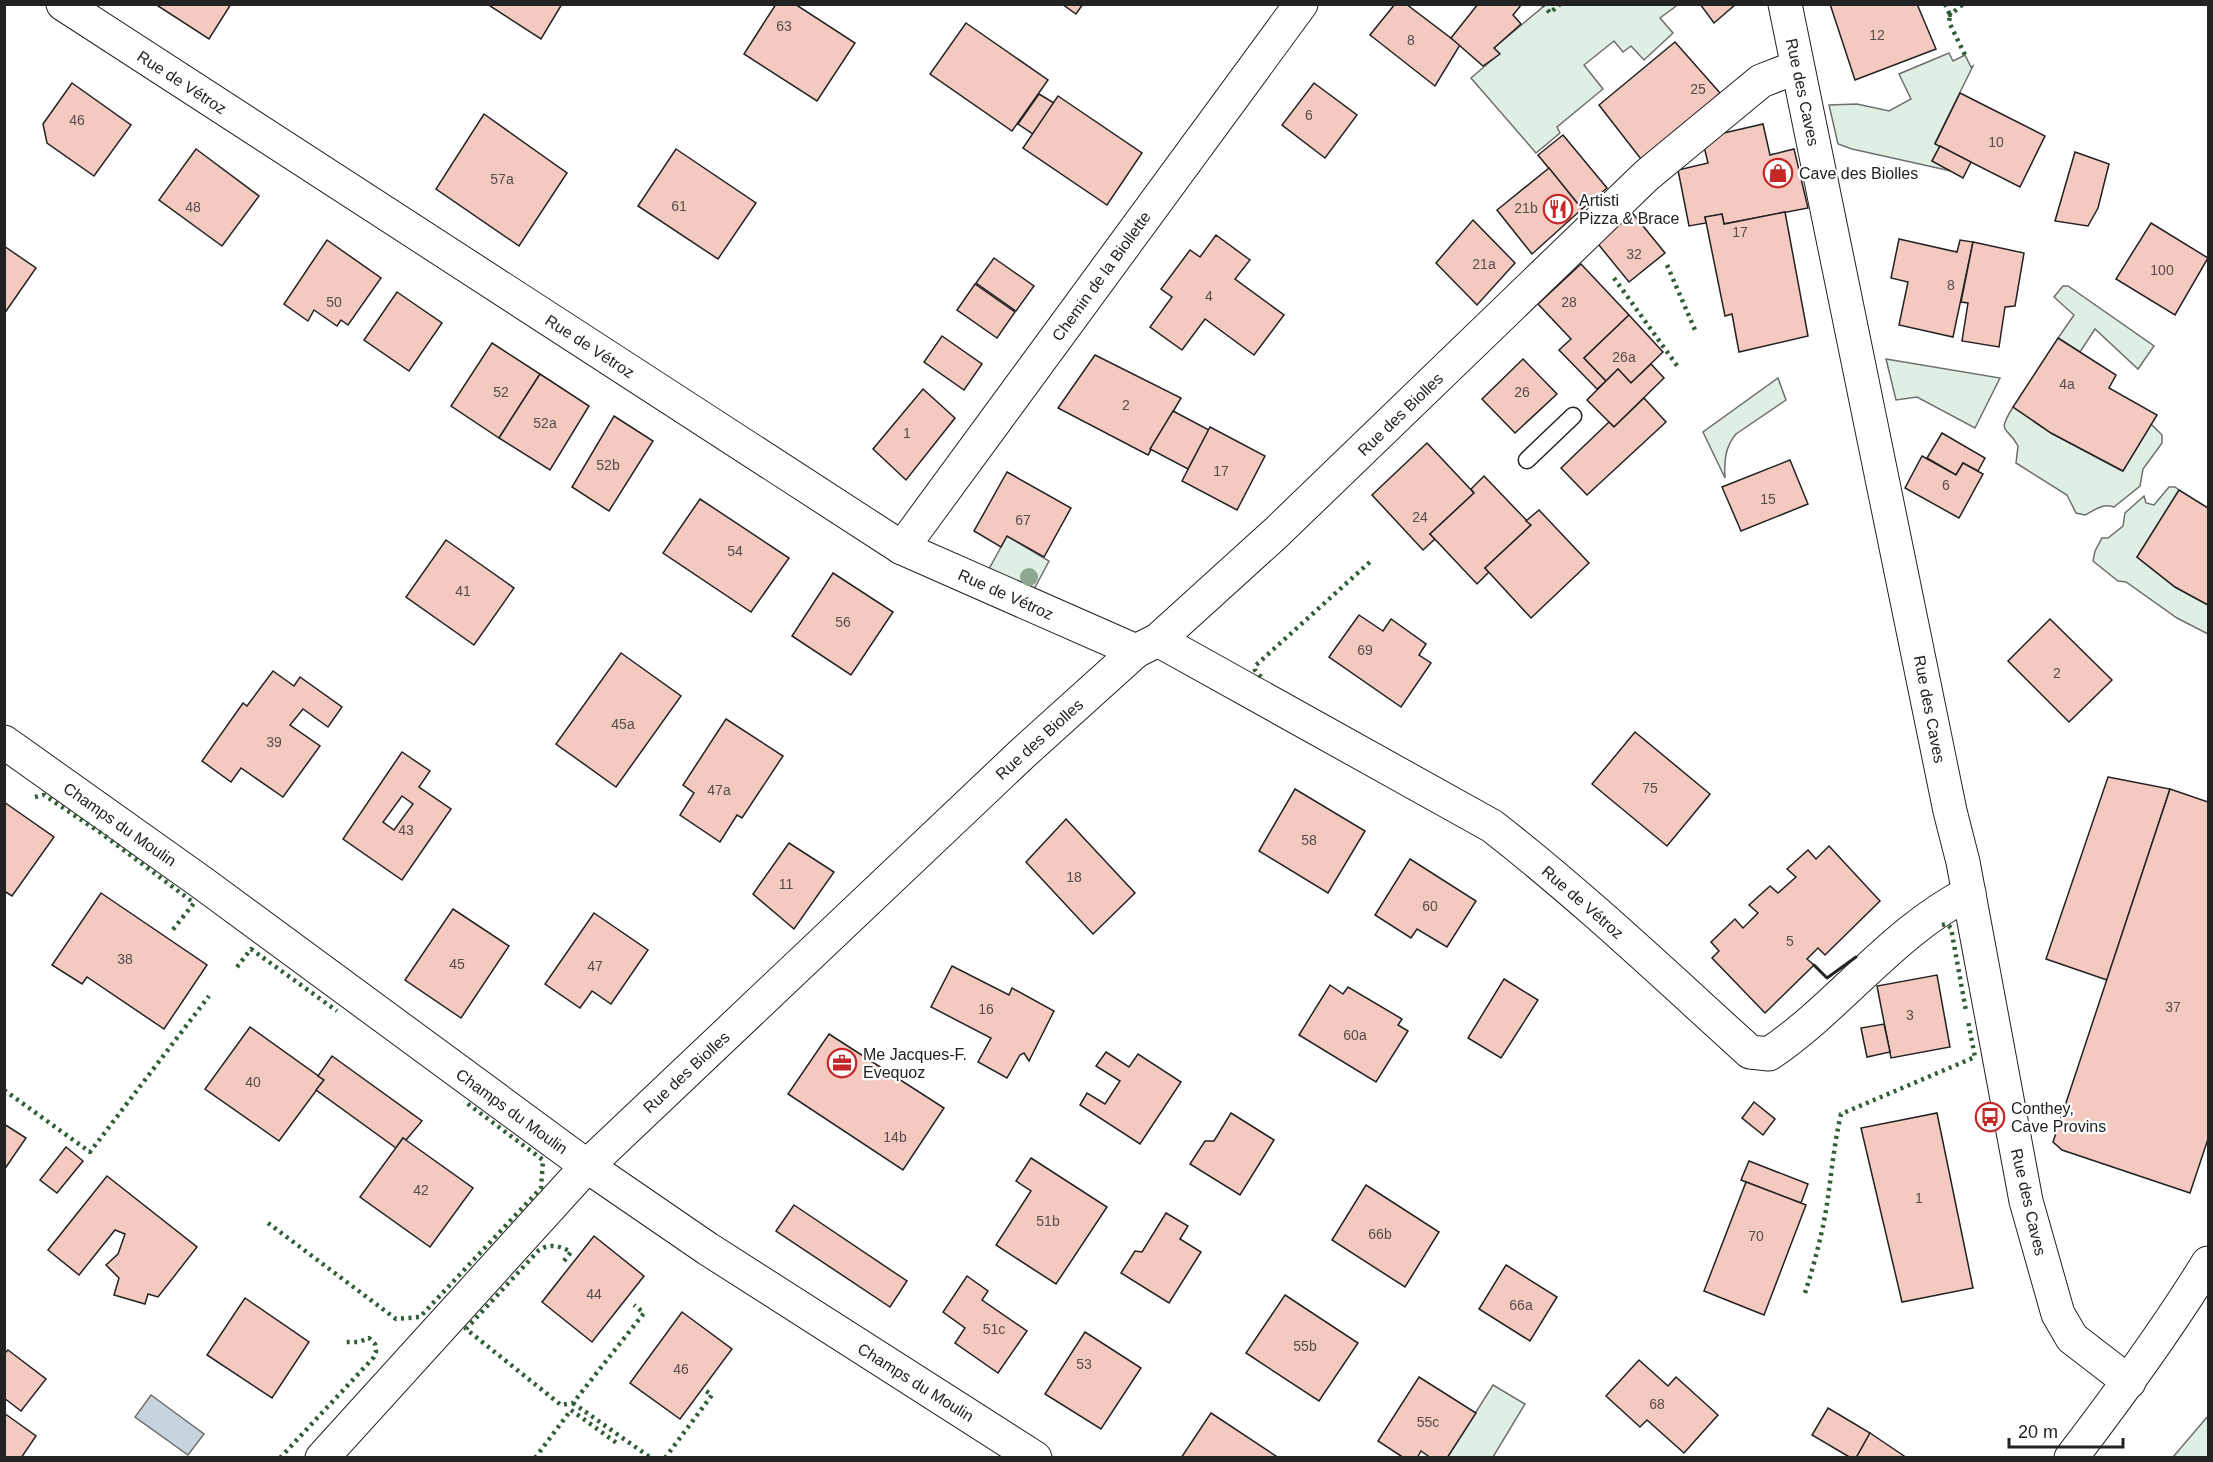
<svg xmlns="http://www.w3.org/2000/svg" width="2213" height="1462" viewBox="0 0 2213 1462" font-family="Helvetica,sans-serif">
  <rect width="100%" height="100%" fill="#fff"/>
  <g fill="#e0efe3" stroke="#6f6f6f" stroke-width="1.5">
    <polygon points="1675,4 1676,6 1660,18 1673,33 1644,60 1631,46 1623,52 1614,41 1584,65 1603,89 1557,127 1560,133 1536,153 1471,78 1499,54 1494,48 1544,6 1543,5"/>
    <polygon points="1949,53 1953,61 1965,55 1971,67 1973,66 1935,143 1940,146 1932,161 1951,171 1852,149 1838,144 1829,105 1857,104 1889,111 1911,99 1899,74"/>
    <polygon points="2063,286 2068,286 2154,346 2138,369 2095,329 2080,352 2058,338 2074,315 2054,297"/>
    <polygon points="1886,359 2000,378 1975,428 1917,397 1896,400"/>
    <path d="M1778,378L1786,400L1736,434C1725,447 1724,461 1725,478L1703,432Z"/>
    <path d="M2013,407L2051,433L2122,471L2151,424L2162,435V443L2143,469L2140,486L2114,507C2101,503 2096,510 2085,515L2076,513L2067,495L2016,463L2018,446C2007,425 1996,435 2013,407Z"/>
    <polygon points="2169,487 2175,487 2179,490 2137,557 2175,587 2208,605 2208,634 2177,618 2126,582 2118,581 2093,561 2095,551 2102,538 2108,538 2123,526 2125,513 2144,496 2146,503 2154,505"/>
    <polygon points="1007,536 1049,561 1032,593 989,569"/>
    <polygon points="1493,1385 1525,1404 1493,1457 1447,1458"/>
    <polygon points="2208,1416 2208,1457 2173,1457"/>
  </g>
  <polygon fill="#c7d3dd" stroke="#6f6f6f" stroke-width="1.5" points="151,1395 204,1434 188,1455 135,1417"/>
  <g fill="#f3c9c0" stroke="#222" stroke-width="1.5" fill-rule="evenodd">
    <polygon points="155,4 231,4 209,39"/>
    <polygon points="487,4 562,4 541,39"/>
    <polygon points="776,4 795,4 855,43 817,101 744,54"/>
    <polygon points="1062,4 1083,4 1076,14"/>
    <polygon points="1395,4 1406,4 1460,45 1435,86 1370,35"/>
    <polygon points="1478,4 1522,4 1513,15 1521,24 1494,48 1500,54 1483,66 1451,38"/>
    <polygon points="1700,4 1736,4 1714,23"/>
    <polygon points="1830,4 1917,4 1936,49 1855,80"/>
    <polygon points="966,23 1048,80 1012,131 930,74"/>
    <polygon points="1675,42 1720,93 1644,163 1599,105"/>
    <polygon points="72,83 131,125 94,176 47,143 43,124"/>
    <polygon points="1314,83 1357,115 1325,158 1282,125"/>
    <polygon points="1960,93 2045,136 2020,187 1935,144"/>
    <polygon points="1039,94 1054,103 1033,134 1018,124"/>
    <polygon points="1058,96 1142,153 1107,205 1023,148"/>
    <polygon points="484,114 567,173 519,246 436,189"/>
    <polygon points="1763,124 1770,155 1794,149 1808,208 1724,224 1722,214 1705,217 1706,223 1689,226 1678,170 1708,163 1702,138"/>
    <polygon points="1563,135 1607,188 1582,209 1538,155"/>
    <polygon points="1940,146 1971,162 1963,178 1932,161"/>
    <polygon points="196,149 259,196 222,246 159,200"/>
    <polygon points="676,149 756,203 718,259 638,206"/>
    <polygon points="2075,152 2109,164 2098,208 2088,226 2055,221"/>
    <polygon points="1549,168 1582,209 1532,254 1497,210"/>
    <polygon points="1630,210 1665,253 1629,282 1594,239"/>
    <polygon points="1785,212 1808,336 1739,352 1732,314 1725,316 1705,217 1722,214 1724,224"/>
    <polygon points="1473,220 1515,263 1477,305 1436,263"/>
    <polygon points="2151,223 2208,258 2175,315 2116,279"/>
    <polygon points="1216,235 1250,260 1235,279 1284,315 1254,355 1205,319 1182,350 1150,327 1172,297 1161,289 1190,250 1200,257"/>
    <polygon points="1899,239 1957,252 1960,240 1973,242 1953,337 1899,325 1908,282 1891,278"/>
    <polygon points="327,240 381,278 348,325 341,320 337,326 314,310 308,321 284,304"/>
    <polygon points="1973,242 2024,253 2015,306 2005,307 1999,347 1962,341 1968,303 1961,302"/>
    <polygon points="4,246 36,268 4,314"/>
    <polygon points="994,258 1034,286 1016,311 976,283"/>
    <polygon points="1581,264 1629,315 1584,358 1606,381 1597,389 1559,350 1571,339 1538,304"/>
    <polygon points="975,284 1015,312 997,338 957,310"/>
    <polygon points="397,292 442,323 409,371 364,340"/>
    <polygon points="1629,315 1663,352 1631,383 1618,369 1606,381 1584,358"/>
    <polygon points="942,336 982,364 964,390 924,362"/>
    <polygon points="2058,338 2116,375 2109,388 2157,415 2123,471 2051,433 2013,407"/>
    <polygon points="492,343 540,374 499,438 451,406"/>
    <polygon points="1095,355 1181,398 1148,455 1058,408"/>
    <polygon points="1523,359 1557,394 1515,433 1482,399"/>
    <polygon points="1651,364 1664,378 1614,427 1587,400 1618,369 1631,383"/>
    <polygon points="540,374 589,406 550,470 499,438"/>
    <polygon points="923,389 955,418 906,480 873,449"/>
    <polygon points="1644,398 1666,422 1587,495 1561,468 1609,422 1614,427"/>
    <polygon points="1173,411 1209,430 1188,469 1150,449"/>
    <polygon points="614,416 653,441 609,511 572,487"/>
    <polygon points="1210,427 1265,456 1237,510 1182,481"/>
    <polygon points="1942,433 1985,458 1978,471 1963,463 1956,475 1927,458"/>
    <polygon points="1427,443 1474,493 1430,534 1435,539 1423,550 1372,495"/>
    <polygon points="1922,456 1956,475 1963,463 1983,474 1959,518 1905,488"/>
    <polygon points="1790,460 1808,504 1741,531 1722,487"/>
    <polygon points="1007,472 1071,508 1044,557 1007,536 1001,547 974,531"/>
    <polygon points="1484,476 1531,525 1485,568 1489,572 1477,584 1430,534 1474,493 1471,489"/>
    <polygon points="2179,490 2208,508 2208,605 2175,587 2137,557"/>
    <polygon points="700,499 789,558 751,612 663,553"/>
    <polygon points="1539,510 1589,563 1531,618 1485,568 1531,525 1526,521"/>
    <polygon points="446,540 514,588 474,645 406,597"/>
    <polygon points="833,573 893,612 851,675 792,636"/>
    <polygon points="1359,615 1383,631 1391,619 1426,644 1419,655 1431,663 1401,707 1329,657"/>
    <polygon points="2050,619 2112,680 2069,722 2008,661"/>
    <polygon points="621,653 681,696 616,787 556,744"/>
    <polygon points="273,671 294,686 300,677 342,707 328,727 303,709 290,725 320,746 283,797 241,768 231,782 202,761 243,703 247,706"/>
    <polygon points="726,719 783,756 742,818 737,815 720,842 680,815 694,793 683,785"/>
    <polygon points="1635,732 1710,794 1667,846 1592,784"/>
    <path d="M402,752L430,771L419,787L451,809L402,880L343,839ZM402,796L413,804L394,830L383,822Z"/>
    <polygon points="2108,777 2170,789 2107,980 2046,959"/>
    <polygon points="1295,789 1365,831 1328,893 1259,851"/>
    <polygon points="2170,789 2208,802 2208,1139 2190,1193 2062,1150 2053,1142"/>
    <polygon points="4,802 54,837 12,896 4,891"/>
    <polygon points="1066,819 1135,893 1093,934 1026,862"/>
    <polygon points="789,843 834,872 794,929 753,894"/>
    <polygon points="1829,846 1880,901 1825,955 1818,948 1807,959 1814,965 1765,1013 1712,958 1719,951 1711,942 1735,919 1743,928 1758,913 1749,905 1770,886 1778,893 1796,877 1787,869 1808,850 1816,859"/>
    <polygon points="1410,859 1476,901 1447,947 1417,929 1411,938 1375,915"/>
    <polygon points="101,893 207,965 164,1029 87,977 82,984 52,965"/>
    <polygon points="453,909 509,946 461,1018 405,980"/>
    <polygon points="594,913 648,950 611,1004 592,991 580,1008 545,984"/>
    <polygon points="952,966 1009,995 1012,988 1054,1011 1029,1061 1024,1053 1020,1055 1007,1078 978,1062 991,1038 931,1007"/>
    <polygon points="1937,975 1950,1047 1891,1058 1877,986"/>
    <polygon points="1504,979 1538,1000 1501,1058 1468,1038"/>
    <polygon points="1330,985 1343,994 1348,987 1402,1019 1398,1025 1408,1031 1376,1082 1299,1035"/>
    <polygon points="1884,1024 1890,1052 1867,1057 1861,1028"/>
    <polygon points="250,1027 324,1080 279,1141 205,1089"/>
    <polygon points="829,1034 944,1108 903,1170 788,1094"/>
    <polygon points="1106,1052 1129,1067 1138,1054 1181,1082 1140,1144 1080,1105 1087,1093 1105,1104 1120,1081 1096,1066"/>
    <polygon points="332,1056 422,1121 406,1140 403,1138 396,1148 316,1090 324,1080 318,1076"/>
    <polygon points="1754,1102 1775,1119 1763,1135 1742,1118"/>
    <polygon points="1231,1113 1274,1140 1240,1195 1190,1164 1205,1141 1214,1141"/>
    <polygon points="1937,1113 1973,1288 1902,1302 1861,1128"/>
    <polygon points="4,1124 26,1138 4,1170"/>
    <polygon points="403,1138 473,1188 430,1247 360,1197"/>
    <polygon points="66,1147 83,1161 57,1193 40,1180"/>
    <polygon points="1031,1158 1107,1207 1056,1284 996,1245 1031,1191 1016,1181"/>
    <polygon points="1749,1161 1808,1184 1801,1203 1741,1180"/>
    <polygon points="107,1176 197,1247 158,1297 148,1294 145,1304 114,1295 119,1278 106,1265 118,1254 125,1234 115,1230 79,1275 48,1250"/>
    <polygon points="1746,1182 1806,1205 1764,1315 1704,1291"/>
    <polygon points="1366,1185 1439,1232 1405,1287 1332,1240"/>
    <polygon points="794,1205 907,1281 890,1307 776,1231"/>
    <polygon points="1166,1213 1188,1226 1180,1239 1201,1252 1169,1303 1121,1273 1135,1251 1142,1252"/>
    <polygon points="594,1236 644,1276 592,1342 542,1302"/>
    <polygon points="1506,1265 1557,1297 1530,1341 1479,1309"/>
    <polygon points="967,1276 988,1291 982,1300 1027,1331 998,1373 955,1343 965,1328 943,1312"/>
    <polygon points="1285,1295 1358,1343 1319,1401 1246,1353"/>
    <polygon points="245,1298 309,1342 272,1398 207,1355"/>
    <polygon points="682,1312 732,1349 680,1419 630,1383"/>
    <polygon points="1085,1332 1141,1368 1101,1429 1045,1394"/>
    <polygon points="8,1350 46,1379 21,1411 4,1398 4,1354"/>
    <polygon points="1639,1360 1668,1386 1676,1377 1718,1415 1684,1453 1647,1420 1640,1427 1606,1396"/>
    <polygon points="1419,1377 1476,1413 1447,1458 1431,1458 1421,1451 1417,1458 1404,1458 1378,1441"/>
    <polygon points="1828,1408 1870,1433 1856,1458 1851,1458 1812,1435"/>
    <polygon points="4,1413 36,1436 21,1458 4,1458"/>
    <polygon points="1211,1413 1279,1458 1181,1458"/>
    <polygon points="1870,1433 1907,1458 1856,1458"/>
  </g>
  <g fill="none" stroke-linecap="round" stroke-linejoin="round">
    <g stroke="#222" stroke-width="19">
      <polyline id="lane" points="1527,460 1573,416"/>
    </g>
    <g stroke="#222" stroke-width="35">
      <g id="street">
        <polyline points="63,4 902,548 1136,651"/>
        <polyline points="1785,4 1950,811 1963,862 2026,1201 2058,1314 2072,1338 2129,1382"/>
        <polyline points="902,548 1301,4"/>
        <path d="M1158,640L1492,826C1582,896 1665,975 1750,1052L1769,1054C1840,1006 1892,932 1969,893"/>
        <polyline points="4,742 201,882 587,1166 708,1249 1035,1458"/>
        <polyline points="322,1458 587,1166 1023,753 1136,651 1158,640 1277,532 1647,175 1761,81 1797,67"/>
      </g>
    </g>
    <g stroke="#222" stroke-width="35">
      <path id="secondary" d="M2071,1458C2120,1394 2166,1331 2208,1263"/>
    </g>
    <use href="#lane" stroke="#fff" stroke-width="16"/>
    <use href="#street" stroke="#fff" stroke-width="33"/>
    <use href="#secondary" stroke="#fff" stroke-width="33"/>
    <g stroke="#2f5e38" stroke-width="4.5" stroke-dasharray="3 4.5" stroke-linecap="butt">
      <polyline points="1543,4 1550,13 1560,4"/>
      <polyline points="1945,4 1950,15 1949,22 1965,55"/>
      <polyline points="1950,13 1950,15 1963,4"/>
      <polyline points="1667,265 1695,330"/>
      <polyline points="1614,278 1678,367"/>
      <polyline points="1261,677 1255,670 1255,666 1371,561"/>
      <polyline points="35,797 44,795 101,833 194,903 171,932"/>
      <polyline points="1942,925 1947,924 1951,928 1966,1011"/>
      <polyline points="237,967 251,949 337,1011"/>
      <polyline points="4,1090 90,1152 209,996"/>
      <polyline points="268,1223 396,1319 420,1317 541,1188 543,1160 464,1101"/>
      <path d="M564,1261L571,1252C560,1246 550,1243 539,1250L466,1329L561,1405L573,1403L644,1313L634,1305"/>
      <path d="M1805,1293C1813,1268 1820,1242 1825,1216C1831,1182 1833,1148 1841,1114L1975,1057L1968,1021"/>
      <polyline points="573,1403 651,1458"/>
      <polyline points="280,1458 374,1357 376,1352 375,1344 369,1338 359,1342 346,1342"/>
      <polyline points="535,1458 571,1410 618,1444"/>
      <polyline points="665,1458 712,1395 706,1391"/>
    </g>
    <polyline stroke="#222" stroke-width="3" points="1814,965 1827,978 1856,957"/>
  </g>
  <circle fill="#8da692" cx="1029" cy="577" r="9"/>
  <defs>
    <g id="shop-ring" transform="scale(1.5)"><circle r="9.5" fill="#fff" stroke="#c62828" stroke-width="1.5"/><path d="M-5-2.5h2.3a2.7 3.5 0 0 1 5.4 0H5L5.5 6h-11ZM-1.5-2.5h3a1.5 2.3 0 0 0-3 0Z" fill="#c62828"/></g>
    <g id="restaurant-ring" transform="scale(1.5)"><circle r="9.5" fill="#fff" stroke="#c62828" stroke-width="1.5"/><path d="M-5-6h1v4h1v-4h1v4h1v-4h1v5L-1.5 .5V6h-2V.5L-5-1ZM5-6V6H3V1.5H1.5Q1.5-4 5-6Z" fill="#c62828"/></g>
    <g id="office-ring" transform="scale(1.5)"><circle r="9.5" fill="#fff" stroke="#c62828" stroke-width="1.5"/><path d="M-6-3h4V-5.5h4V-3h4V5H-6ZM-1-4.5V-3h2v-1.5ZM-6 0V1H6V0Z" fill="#c62828"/></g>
    <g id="bus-ring" transform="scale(1.5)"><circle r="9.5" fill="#fff" stroke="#c62828" stroke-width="1.5"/><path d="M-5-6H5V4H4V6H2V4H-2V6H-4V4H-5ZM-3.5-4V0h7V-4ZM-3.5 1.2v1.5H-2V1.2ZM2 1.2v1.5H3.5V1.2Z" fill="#c62828"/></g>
  </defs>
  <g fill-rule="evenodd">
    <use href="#shop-ring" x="1778" y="173"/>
    <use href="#restaurant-ring" x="1558" y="209"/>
    <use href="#office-ring" x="842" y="1063"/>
    <use href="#bus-ring" x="1990" y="1117"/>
  </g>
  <g text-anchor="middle" stroke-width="4.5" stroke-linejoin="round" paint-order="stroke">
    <g font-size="14" fill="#564c4a">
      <text x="784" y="31">63</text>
      <text x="1877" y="40">12</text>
      <text x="1411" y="45">8</text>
      <text x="1698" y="94">25</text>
      <text x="1309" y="120">6</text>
      <text x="77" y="125">46</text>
      <text x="1996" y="147">10</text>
      <text x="502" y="184">57a</text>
      <text x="679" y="211">61</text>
      <text x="193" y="212">48</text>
      <text x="1526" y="213">21b</text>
      <text x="1740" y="237">17</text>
      <text x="1634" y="259">32</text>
      <text x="1484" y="269">21a</text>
      <text x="2162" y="275">100</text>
      <text x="1951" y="290">8</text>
      <text x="1209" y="301">4</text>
      <text x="334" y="307">50</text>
      <text x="1569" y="307">28</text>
      <text x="1624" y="362">26a</text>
      <text x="2067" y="389">4a</text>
      <text x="501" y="397">52</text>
      <text x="1522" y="397">26</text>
      <text x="1126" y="410">2</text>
      <text x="545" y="428">52a</text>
      <text x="907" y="438">1</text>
      <text x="608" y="470">52b</text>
      <text x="1221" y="476">17</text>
      <text x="1946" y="490">6</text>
      <text x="1768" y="504">15</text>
      <text x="1420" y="522">24</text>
      <text x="1023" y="525">67</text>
      <text x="735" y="556">54</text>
      <text x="463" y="596">41</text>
      <text x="843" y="627">56</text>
      <text x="1365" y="655">69</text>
      <text x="2057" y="678">2</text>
      <text x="623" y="729">45a</text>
      <text x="274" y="747">39</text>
      <text x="1650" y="793">75</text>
      <text x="719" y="795">47a</text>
      <text x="406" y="835">43</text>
      <text x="1309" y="845">58</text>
      <text x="1074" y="882">18</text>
      <text x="786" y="889">11</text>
      <text x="1430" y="911">60</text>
      <text x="1790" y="946">5</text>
      <text x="125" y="964">38</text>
      <text x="457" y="969">45</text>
      <text x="595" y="971">47</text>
      <text x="2173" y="1012">37</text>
      <text x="986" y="1014">16</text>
      <text x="1910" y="1020">3</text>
      <text x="1355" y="1040">60a</text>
      <text x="253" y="1087">40</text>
      <text x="895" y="1142">14b</text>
      <text x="421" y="1195">42</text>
      <text x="1919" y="1203">1</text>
      <text x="1048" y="1226">51b</text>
      <text x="1380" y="1239">66b</text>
      <text x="1756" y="1241">70</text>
      <text x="594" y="1299">44</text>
      <text x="1521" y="1310">66a</text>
      <text x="994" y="1334">51c</text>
      <text x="1305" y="1351">55b</text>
      <text x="1084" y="1369">53</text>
      <text x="681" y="1374">46</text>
      <text x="1657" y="1409">68</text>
      <text x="1428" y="1427">55c</text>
    </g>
    <g font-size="16" fill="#222" stroke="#fff">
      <text transform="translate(182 82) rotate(33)" y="6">Rue de Vétroz</text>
      <text transform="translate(1803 92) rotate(78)" y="6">Rue des Caves</text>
      <text transform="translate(1101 276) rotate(-54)" y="6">Chemin de la Biollette</text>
      <text transform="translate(590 346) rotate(33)" y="6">Rue de Vétroz</text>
      <text transform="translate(1400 414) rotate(-44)" y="6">Rue des Biolles</text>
      <text transform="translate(1006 594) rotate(24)" y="6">Rue de Vétroz</text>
      <text transform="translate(1930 709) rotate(79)" y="6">Rue des Caves</text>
      <text transform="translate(1039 739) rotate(-42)" y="6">Rue des Biolles</text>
      <text transform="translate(120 824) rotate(35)" y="6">Champs du Moulin</text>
      <text transform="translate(1583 902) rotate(41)" y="6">Rue de Vétroz</text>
      <text transform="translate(686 1072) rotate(-43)" y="6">Rue des Biolles</text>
      <text transform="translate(512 1111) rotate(36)" y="6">Champs du Moulin</text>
      <text transform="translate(2029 1202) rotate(77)" y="6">Rue des Caves</text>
      <text transform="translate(916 1382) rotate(32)" y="6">Champs du Moulin</text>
    </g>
    <g font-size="16" fill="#222" stroke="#fff" text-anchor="start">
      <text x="1799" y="179">Cave des Biolles</text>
      <text x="1579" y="206">Artisti<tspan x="1579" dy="18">Pizza &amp; Brace</tspan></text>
      <text x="863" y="1060">Me Jacques-F.<tspan x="863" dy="18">Evequoz</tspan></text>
      <text x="2011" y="1114">Conthey,<tspan x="2011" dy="18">Cave Provins</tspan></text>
    </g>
  </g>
  <rect width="2213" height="1462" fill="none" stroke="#222222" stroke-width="12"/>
  <path d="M2009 1438v9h114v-9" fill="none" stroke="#222222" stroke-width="3"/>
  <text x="2018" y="1438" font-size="18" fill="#222222" stroke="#ffffff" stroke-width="4.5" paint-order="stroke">20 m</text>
</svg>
